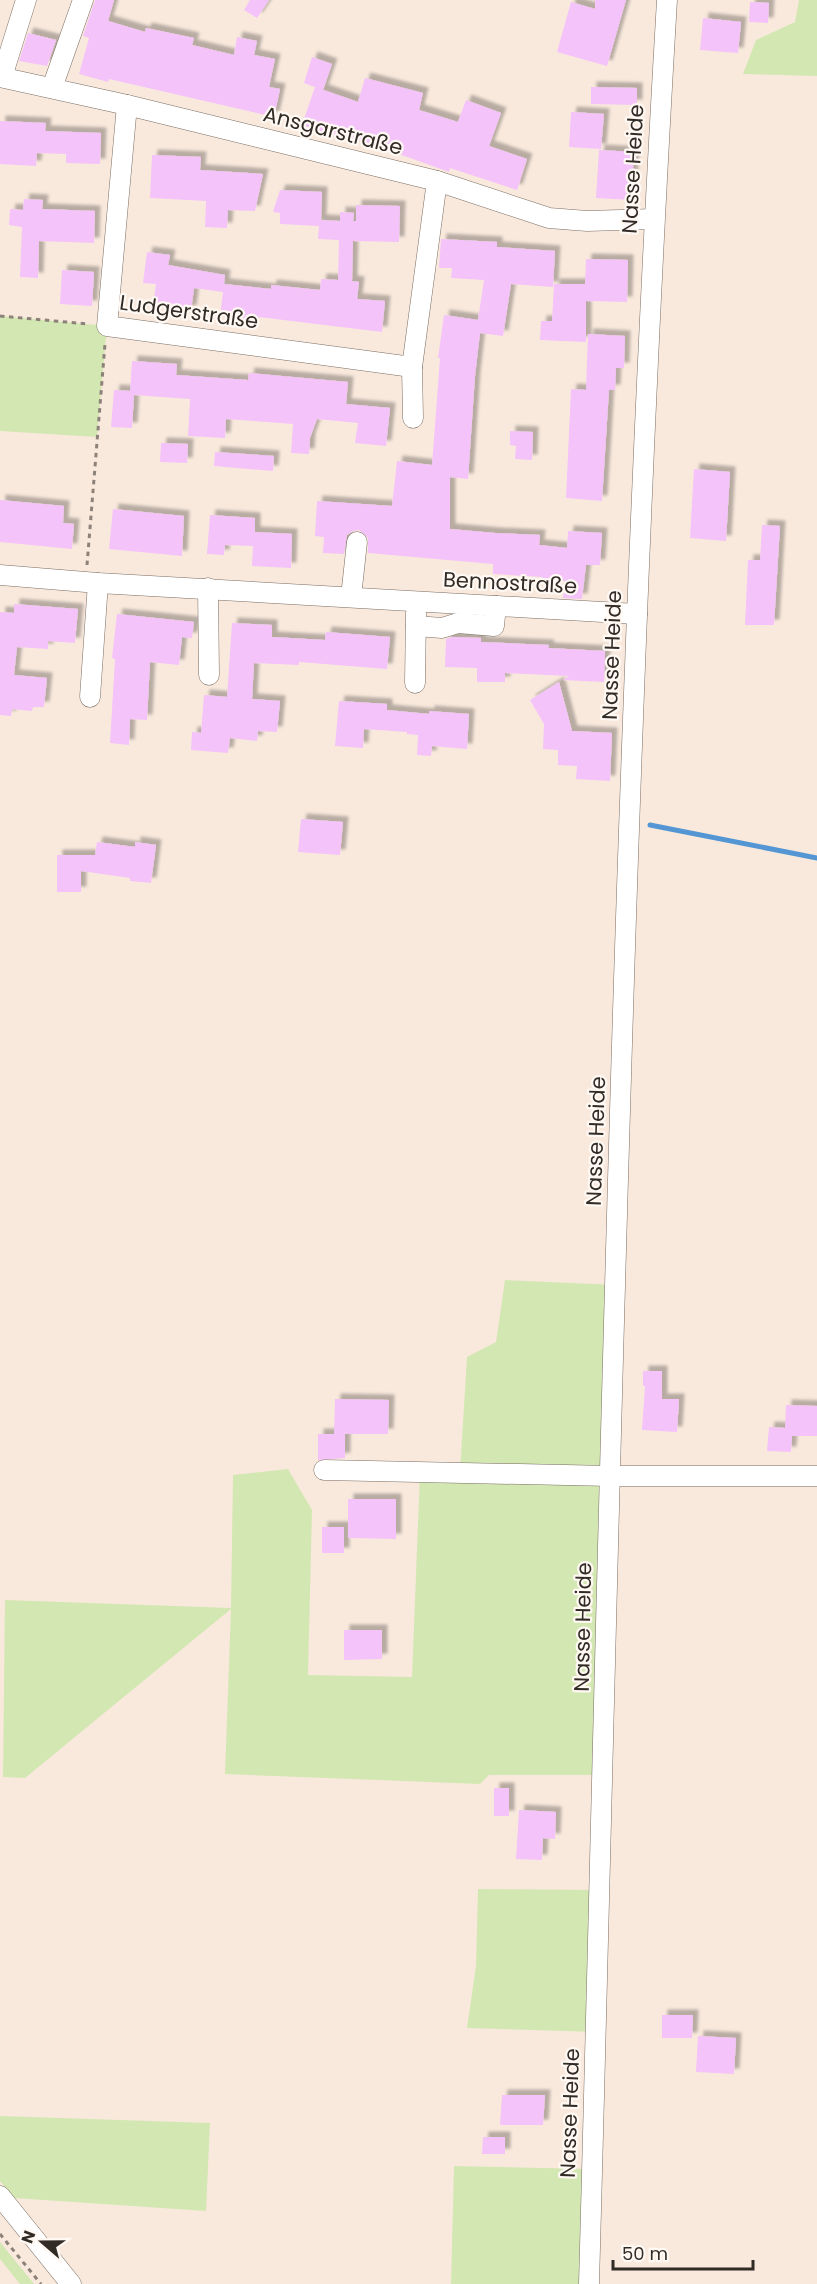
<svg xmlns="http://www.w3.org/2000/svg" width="817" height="2284" viewBox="0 0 817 2284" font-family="Poppins,sans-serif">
  <defs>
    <filter id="shadow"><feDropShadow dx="5.5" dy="-5.5" stdDeviation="1.5" flood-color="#0004"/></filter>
  </defs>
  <rect width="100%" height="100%" fill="#f9e9dd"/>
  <g fill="#d3e7b2">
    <polygon points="799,0 817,0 817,76 743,74 756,40 795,22"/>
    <polygon points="0,316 107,326 97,437 0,431"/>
    <polygon points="505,1280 616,1285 603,1775 489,1775 480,1784 225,1774 231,1609 25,1778 3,1777 5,1600 231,1608 233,1475 288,1469 312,1510 308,1675 412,1677 420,1472 460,1472 467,1357 496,1342"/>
    <polygon points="478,1889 600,1890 596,2032 467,2028 476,1966"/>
    <polygon points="0,2116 210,2123 206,2211 14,2198 0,2181"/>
    <polygon points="454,2166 592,2169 589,2284 451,2284"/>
    <polygon points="0,2242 34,2284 20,2284 0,2259"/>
  </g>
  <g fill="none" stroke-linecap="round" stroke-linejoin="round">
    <polyline stroke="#5396d3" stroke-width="5" points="650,825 817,858"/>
  </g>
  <g fill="#f4c3fa" filter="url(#shadow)">
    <polygon points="95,0 114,0 108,21 145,32 146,28 194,38 192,45 234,55 237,37 257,41 254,55 275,59 269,87 280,89 274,117 109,79 108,82 79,74 89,38 83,36"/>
    <polygon points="250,0 269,0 257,18 244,10"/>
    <polygon points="595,0 626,0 607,66 557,52 571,2 595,9"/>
    <polygon points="750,2 769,3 768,23 749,22"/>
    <polygon points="703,18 741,22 738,53 700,50"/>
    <polygon points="28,33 56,40 47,66 19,61"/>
    <polygon points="312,57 332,64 323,90 304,83"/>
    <polygon points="365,78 423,93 419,110 458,122 466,100 501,113 489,146 527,159 517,190 450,168 449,172 374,145 337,133 336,136 302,125 315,87 358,102"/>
    <polygon points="591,87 637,88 637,105 591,104"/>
    <polygon points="571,112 604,114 601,149 569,147"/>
    <polygon points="0,121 46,123 45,131 101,133 100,164 66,163 66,154 37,153 36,166 0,164"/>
    <polygon points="599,150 634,152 631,200 596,198"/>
    <polygon points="152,155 201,157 200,170 263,174 255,211 228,210 227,228 205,227 206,201 150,198"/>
    <polygon points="280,190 322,192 321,220 340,221 340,212 354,213 353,221 356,221 356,205 400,206 399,242 353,241 352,281 359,282 357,299 385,301 382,332 259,317 259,321 220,316 223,292 194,288 191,311 153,306 156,284 143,283 147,252 170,255 168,265 225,275 224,284 271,289 271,285 320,290 321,279 338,280 339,240 318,239 319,226 280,224 280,213 273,212"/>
    <polygon points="24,199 43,200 42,209 95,211 94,243 39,241 38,278 20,277 22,227 9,225 10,209 23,210"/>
    <polygon points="441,239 497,242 497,247 555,251 553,287 511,284 503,336 480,333 475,376 468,479 450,477 450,529 495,533 540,535 539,545 567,548 568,531 602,533 600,565 586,565 582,599 563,598 565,581 542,579 542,577 493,574 493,564 368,553 368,538 359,530 353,531 347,535 344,554 323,553 324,537 315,536 317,501 392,506 397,461 432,465 440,358 438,358 444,315 478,320 484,280 451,278 452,268 439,268"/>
    <polygon points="586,259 628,260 627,302 586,301 586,342 540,340 541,321 552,321 554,284 585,284"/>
    <polygon points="62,270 94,272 92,306 60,304"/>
    <polygon points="588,334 625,336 624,368 616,368 615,390 609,390 602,501 566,498 571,389 586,390"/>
    <polygon points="132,361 177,364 176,375 248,380 249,373 348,382 346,404 390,408 386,446 355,443 358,423 317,419 310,438 309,454 291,453 293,424 226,419 225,438 188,436 190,399 134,395 132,428 111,427 114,390 130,391"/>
    <polygon points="510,431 533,432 532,460 515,459 516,446 510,445"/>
    <polygon points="161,443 188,444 187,463 160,462"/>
    <polygon points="215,452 274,456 273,471 214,466"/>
    <polygon points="694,469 730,472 726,541 690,538"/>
    <polygon points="0,500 64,506 63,523 74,524 72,549 0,542"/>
    <polygon points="113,509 184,516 182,556 109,549"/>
    <polygon points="210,515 255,518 255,532 292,534 291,568 252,566 253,546 225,545 224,555 207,554"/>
    <polygon points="762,525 780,526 774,625 745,625 748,560 760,560"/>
    <polygon points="14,604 78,609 75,643 48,641 48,649 17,647 14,675 47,678 44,707 33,707 32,711 12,709 11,716 0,715 0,612 14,613"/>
    <polygon points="117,614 194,622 192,638 182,637 179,665 150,662 147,720 130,719 129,745 110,743 115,659 112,658"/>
    <polygon points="232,623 272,625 272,637 325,640 326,632 390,637 387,669 299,662 299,665 254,663 252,699 280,701 277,732 258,731 257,741 230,738 228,753 191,750 192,732 201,733 204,695 227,697"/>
    <polygon points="452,637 481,638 481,642 549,645 548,648 605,651 604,682 563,680 569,676 505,673 505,682 477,682 477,668 445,667 446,639"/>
    <polygon points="559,682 572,731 612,733 610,781 576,779 577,766 558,765 558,750 543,749 544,724 530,700"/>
    <polygon points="339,701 387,704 387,710 429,714 429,711 469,714 467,749 432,746 431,756 417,755 418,735 407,734 407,732 364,729 363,748 335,746"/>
    <polygon points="301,819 343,822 340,855 298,852"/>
    <polygon points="97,842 135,847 135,842 156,845 151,883 130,881 130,878 81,871 81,892 57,892 57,855 95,855"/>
    <polygon points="643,1371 662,1371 662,1399 679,1399 677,1432 642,1430 645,1386 643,1386"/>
    <polygon points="335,1399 389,1400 388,1434 345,1434 345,1458 318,1460 318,1434 334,1434"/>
    <polygon points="786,1405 817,1406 817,1436 792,1436 791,1452 767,1451 769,1427 785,1428"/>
    <polygon points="348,1499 396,1499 396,1539 348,1538"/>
    <rect x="322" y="1527" width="22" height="26"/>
    <polygon points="344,1630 382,1630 382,1659 344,1660"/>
    <rect x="494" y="1788" width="15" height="28"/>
    <polygon points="519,1810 556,1812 555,1839 543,1838 542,1860 516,1859"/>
    <polygon points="662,2015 693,2015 692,2038 662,2038"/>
    <polygon points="698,2036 736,2038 734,2074 696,2072"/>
    <polygon points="502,2095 545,2095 543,2125 500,2125"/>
    <polygon points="483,2137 505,2137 505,2154 482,2154"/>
  </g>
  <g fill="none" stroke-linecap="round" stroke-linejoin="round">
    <g stroke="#7b6d63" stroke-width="21">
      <g id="minor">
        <polyline points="0,77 127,105 437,181 549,218 587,221 654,219"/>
        <polyline points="2,77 26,0"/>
        <polyline points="52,88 83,0"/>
        <polyline points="127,105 107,326 412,367"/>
        <polyline points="413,418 412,367 437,181"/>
        <polyline points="0,575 98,583 637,614"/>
        <polyline points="208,588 209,675"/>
        <polyline points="351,597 357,542"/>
        <polyline points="416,626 442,628 458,623 494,626 496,606"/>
        <polyline points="415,683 416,613"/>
        <polyline points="90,697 98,583"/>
        <polyline points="324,1470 611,1476 817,1476"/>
        <polyline points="0,2196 71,2284"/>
        <path d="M589,2284C610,1523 622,760 667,0"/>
      </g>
    </g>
    <g stroke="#8d827a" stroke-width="3" stroke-dasharray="4.5 4.5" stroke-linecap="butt">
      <polyline points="0,316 88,324"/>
      <polyline points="87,565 105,344"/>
      <polyline points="0,2234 41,2284"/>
    </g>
    <use href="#minor" stroke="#fff" stroke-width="20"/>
  </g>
  <g text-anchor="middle" stroke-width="4.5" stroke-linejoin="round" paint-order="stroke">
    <g font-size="21" fill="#312b26" stroke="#fff8f3">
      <text transform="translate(333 131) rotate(14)" y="7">Ansgarstraße</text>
      <text transform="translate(633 169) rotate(-87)" y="7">Nasse Heide</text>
      <text transform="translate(189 312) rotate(8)" y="7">Ludgerstraße</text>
      <text transform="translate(510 583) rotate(3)" y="7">Bennostraße</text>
      <text transform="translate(612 655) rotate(-88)" y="7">Nasse Heide</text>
      <text transform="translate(596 1141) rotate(-88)" y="7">Nasse Heide</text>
      <text transform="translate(583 1627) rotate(-89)" y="7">Nasse Heide</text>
      <text transform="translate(570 2113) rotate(-88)" y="7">Nasse Heide</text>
    </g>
  </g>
  <g transform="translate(42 2242) rotate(290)" stroke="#fff8f3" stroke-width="4.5" paint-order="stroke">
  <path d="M0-4.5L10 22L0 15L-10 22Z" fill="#312b26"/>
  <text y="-9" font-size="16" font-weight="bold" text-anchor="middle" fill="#312b26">N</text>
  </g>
  <path d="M613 2260v9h140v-9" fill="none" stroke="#312b26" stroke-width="3"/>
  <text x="622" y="2260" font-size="18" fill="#312b26" stroke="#fff8f3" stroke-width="4.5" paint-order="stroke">50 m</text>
</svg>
